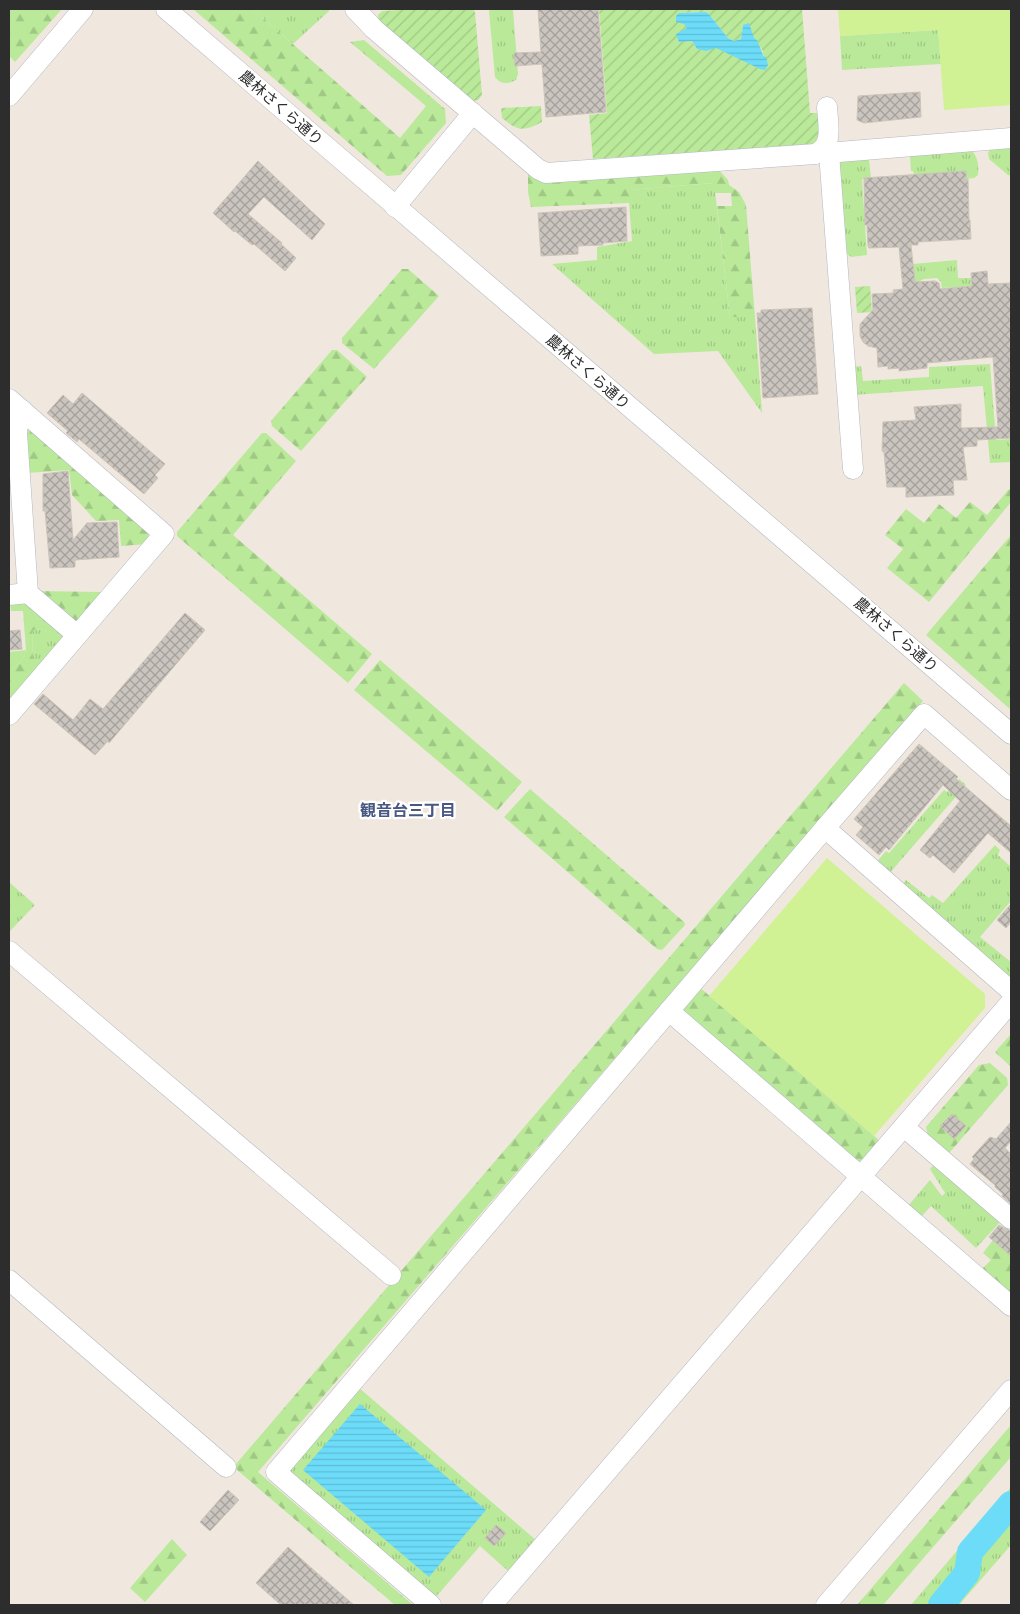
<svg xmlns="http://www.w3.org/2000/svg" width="1020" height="1614" viewBox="0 0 1020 1614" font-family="'Fira Sans','Noto Sans JP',sans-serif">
  <defs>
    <pattern id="grass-tufts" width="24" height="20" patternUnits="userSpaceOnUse" patternTransform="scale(1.25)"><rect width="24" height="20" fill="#b9e999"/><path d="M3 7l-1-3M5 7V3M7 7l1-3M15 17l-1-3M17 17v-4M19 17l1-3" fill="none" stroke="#9fc884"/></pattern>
    <pattern id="forest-firs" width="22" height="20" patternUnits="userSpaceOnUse" patternTransform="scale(1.25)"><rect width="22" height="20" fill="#b9e999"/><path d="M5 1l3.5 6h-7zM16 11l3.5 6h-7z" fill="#9fc884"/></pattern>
    <pattern id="garden-furrows" width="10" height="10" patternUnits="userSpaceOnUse" patternTransform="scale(1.25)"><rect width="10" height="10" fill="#b9e999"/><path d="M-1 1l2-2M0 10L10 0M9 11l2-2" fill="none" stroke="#9fc884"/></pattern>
    <pattern id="water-rules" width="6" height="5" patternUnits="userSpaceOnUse" patternTransform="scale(1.25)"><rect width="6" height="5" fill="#6cdcf8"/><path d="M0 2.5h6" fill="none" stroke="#5ebdd5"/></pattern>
    <pattern id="building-cross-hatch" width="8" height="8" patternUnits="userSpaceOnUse" patternTransform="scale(1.25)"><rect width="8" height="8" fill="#cbc5bf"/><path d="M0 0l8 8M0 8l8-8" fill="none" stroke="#a5a09c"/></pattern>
  </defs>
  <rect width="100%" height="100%" fill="#f0e8df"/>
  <g fill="url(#grass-tufts)">
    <polygon points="253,9 329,9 329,11 293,44"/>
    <path d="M491,9L513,10L518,74L516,80C508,84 501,85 495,77L489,11Z"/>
    <polygon points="938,30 941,64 842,70 840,36"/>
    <polygon points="1011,145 1011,176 1008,175 989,159 988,153 990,149"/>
    <path d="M971,150C978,156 979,166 978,175L974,178L966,179L965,171L914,175L913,171H911L910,156L912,154Z"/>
    <polygon points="864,157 869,160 871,178 862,179 867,255 851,257 844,251 838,165 842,161"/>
    <polygon points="714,183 730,317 755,317 762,413 718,351 654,354 552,264 597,260 597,247 632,241 628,190"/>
    <polygon points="957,260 958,278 971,278 972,286 942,288 941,282 937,278 924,279 903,290 913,264"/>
    <polygon points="990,364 996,440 1011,439 1011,462 990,463 983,386 852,395 851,367 861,366 863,381 929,377 929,367"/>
    <polygon points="45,629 46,634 61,630 66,634 9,706 9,652 26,650 24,657 13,670 33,661 32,630"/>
    <polygon points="959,779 966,785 888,875 875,864 886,851 889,853 944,790 947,792"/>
    <polygon points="995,845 1000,850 998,855 1011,867 1011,901 980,937 1011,962 1011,981 901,886 906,880 929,898 932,895 943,903"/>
    <polygon points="9,882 35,905 9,932"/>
    <polygon points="936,1162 1002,1220 976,1248 931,1206 921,1217 908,1206 930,1180 942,1196 945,1193 930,1169"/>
    <polygon points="358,1387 537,1541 509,1572 480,1546 435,1598 286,1470"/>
    <polygon points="1011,1487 1011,1496 960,1556 957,1571 930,1605 911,1605"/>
    <polygon points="1011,1512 1011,1545 959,1605 950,1605 976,1574 973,1556"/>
  </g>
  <g fill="url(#forest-firs)">
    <polygon points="9,9 62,9 15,62 9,56"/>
    <polygon points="193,9 253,9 400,138 426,106 350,42 364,40 445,109 446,123 401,175 387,176"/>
    <polygon points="717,168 728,180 729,185 739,192 746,205 755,317 730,317 717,206 732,206 731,193 715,193 713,183 629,190 629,203 531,207 528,192 528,172"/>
    <polygon points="402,269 408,269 439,296 374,369 342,343 342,338"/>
    <polygon points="332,350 337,350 367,377 301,451 272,426 271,421"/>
    <polygon points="29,430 148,531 149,539 147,544 121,546 119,520 96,521 72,495 69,470 27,473 26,431"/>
    <polygon points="262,433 266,433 296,461 233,535 372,654 348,683 177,536 177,532"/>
    <polygon points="1009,489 1011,491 1011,502 929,602 887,568 903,549 885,535 906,509 924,523 939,504 956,518 970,502 987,515"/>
    <polygon points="1011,535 1011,710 926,635"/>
    <polygon points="35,591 104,592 77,625"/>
    <polygon points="26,601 61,630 57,634 46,634 45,629 32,630 33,661 23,673 13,674 13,670 24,657 26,650 23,611 11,611 10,602"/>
    <polygon points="380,660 522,782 497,811 354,690"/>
    <polygon points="904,683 923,701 258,1472 413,1605 395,1605 236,1469 236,1464"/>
    <polygon points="530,789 684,922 685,925 662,950 657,949 504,817"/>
    <polygon points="698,986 880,1141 865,1161 857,1161 683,1010"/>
    <polygon points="1011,1034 1011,1067 995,1052"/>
    <polygon points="990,1063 1007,1078 1008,1085 950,1152 943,1153 929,1141 926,1127 979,1065"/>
    <polygon points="993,1240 1011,1256 1011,1295 982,1269 991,1260 983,1253"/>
    <polygon points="1011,1425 1011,1457 883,1605 857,1605"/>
    <polygon points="172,1539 187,1555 145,1602 130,1588"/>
  </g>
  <g fill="url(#garden-furrows)" fill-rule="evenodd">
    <polygon points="418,9 473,9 475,12 482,95 478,100 473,101 378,20 378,15 382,11"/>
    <path d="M599,9H802L810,113H820L821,138L815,144L593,159L589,115L607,113ZM705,12L708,13L728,38L734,41L741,39L743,25L763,51L760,69C750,63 729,49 717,48C711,47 706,51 697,49L692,41H686L685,31L687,28L679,13Z"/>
    <path d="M541,106L542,122C523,132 518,131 502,118L501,108Z"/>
    <polygon points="870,286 872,312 857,313 855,287"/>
  </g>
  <g fill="#d0f194">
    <polygon points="838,9 1011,9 1011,105 944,110 938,30 840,36"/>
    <polygon points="827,858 985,994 985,1008 874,1136 709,996"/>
  </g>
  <g fill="url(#water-rules)">
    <path d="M705,12L708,13L728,38L734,41L741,39L743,25L749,23L754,38L758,41C759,47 762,50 763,56L766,57L768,65L765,70L760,69L716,48L706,51L697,49L692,41L679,42L676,34L687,28L684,24L676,22V16L679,13Z"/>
    <polygon points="360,1404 486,1510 429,1577 303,1470"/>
  </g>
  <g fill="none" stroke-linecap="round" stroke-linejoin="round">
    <polyline stroke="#6cdcf8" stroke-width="26" points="941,1605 967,1573 970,1552 1011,1504"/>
  </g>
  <g fill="url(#building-cross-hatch)" stroke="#ccc4b8">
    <polygon points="538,9 598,9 606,112 546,117 542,64 515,66 514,53 541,52"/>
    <polygon points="920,92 921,117 864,123 857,120 858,96"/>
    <polygon points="258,161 325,224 312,240 264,197 248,214 282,243 281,244 296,258 285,271 254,244 252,245 235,231 234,232 213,213"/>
    <polygon points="966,171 966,179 968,179 969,220 970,220 971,239 918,242 918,245 911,245 915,282 935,281 939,283 940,289 972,286 971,273 987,271 988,284 1011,283 1011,438 977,440 977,446 963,447 967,480 953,480 954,495 906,497 906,487 887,487 884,452 882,451 883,422 916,420 914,407 961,404 961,428 998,427 993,357 927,363 927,368 899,371 899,368 888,369 888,366 878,367 877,348 868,346 863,342 860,336 860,324 873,310 872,294 894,293 893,290 903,289 899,247 869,248 868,246 867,225 865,225 864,178"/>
    <polygon points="626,207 627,241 603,243 603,245 578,246 578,254 541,256 538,213"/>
    <polygon points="812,308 818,394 763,398 757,313 761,313 761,310"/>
    <polygon points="82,393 165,464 155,475 158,478 144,494 79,439 77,442 66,433 68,431 47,413 63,395 73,404"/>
    <polygon points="68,471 73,540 87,523 117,522 119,557 75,560 75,567 50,568 45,511 43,511 43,474"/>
    <polygon points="185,613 205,630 109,743 108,741 95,755 34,704 43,694 73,720 90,699 103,709"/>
    <polygon points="20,630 22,649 9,650 9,631"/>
    <polygon points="919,744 958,777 956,779 1011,826 1011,853 988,833 954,873 933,855 930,858 920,850 960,801 943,785 889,850 886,847 879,855 856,835 863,827 854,819"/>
    <polygon points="1011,904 1011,922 1006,928 997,920"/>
    <polygon points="952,1114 966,1126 954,1139 940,1126"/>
    <polygon points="1011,1122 1011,1141 1005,1148 1011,1154 1011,1204 1002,1196 1003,1194 995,1187 995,1185 970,1164 974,1159 972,1157 990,1137 996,1139"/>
    <polygon points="999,1225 1004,1228 1011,1231 1011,1256 989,1237"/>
    <polygon points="228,1490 239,1500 210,1531 200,1522"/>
    <polygon points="496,1525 506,1533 494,1546 485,1538"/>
    <polygon points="288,1547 317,1573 354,1605 281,1605 256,1583"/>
  </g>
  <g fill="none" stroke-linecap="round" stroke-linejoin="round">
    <g stroke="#b3b7c2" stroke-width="21">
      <g id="minor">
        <polyline points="166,9 1011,734"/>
        <path d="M355,9L374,29L538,169L546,173L815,154C834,147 828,124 827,107"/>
        <polyline points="9,96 83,9"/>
        <polyline points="825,148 829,153 839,152 1011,138"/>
        <polyline points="829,153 853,469"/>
        <polyline points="395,207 473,113"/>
        <polyline points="9,399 164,534 9,715"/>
        <polyline points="22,410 19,417 17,433 28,593 77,635"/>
        <polyline points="9,595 28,593"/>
        <polyline points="825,828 1011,991"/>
        <polyline points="9,951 391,1275"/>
        <polyline points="669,1011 1011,1306"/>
        <polyline points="904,1127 1011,1219"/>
        <polyline points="9,1280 226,1467"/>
        <polyline points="431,1605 276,1472 825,828 924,714 1011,790"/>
        <polyline points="492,1605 1011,1002"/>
        <polyline points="826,1605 1011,1390"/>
      </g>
    </g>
    <use href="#minor" stroke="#fff" stroke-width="20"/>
  </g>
  <g text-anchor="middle" stroke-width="4.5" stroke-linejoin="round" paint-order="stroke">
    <g font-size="15" fill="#2d2d2d" stroke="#fff">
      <text transform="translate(281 108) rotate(41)" y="5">農林さくら通り</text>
      <text transform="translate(588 372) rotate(41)" y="5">農林さくら通り</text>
      <text transform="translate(896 635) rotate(41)" y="5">農林さくら通り</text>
    </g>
    <g font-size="16" font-weight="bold" fill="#495783" stroke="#fff">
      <text x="408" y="816">観音台三丁目</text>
    </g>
  </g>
  <rect width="1020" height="1614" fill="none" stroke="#2d2d2d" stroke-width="20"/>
</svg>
